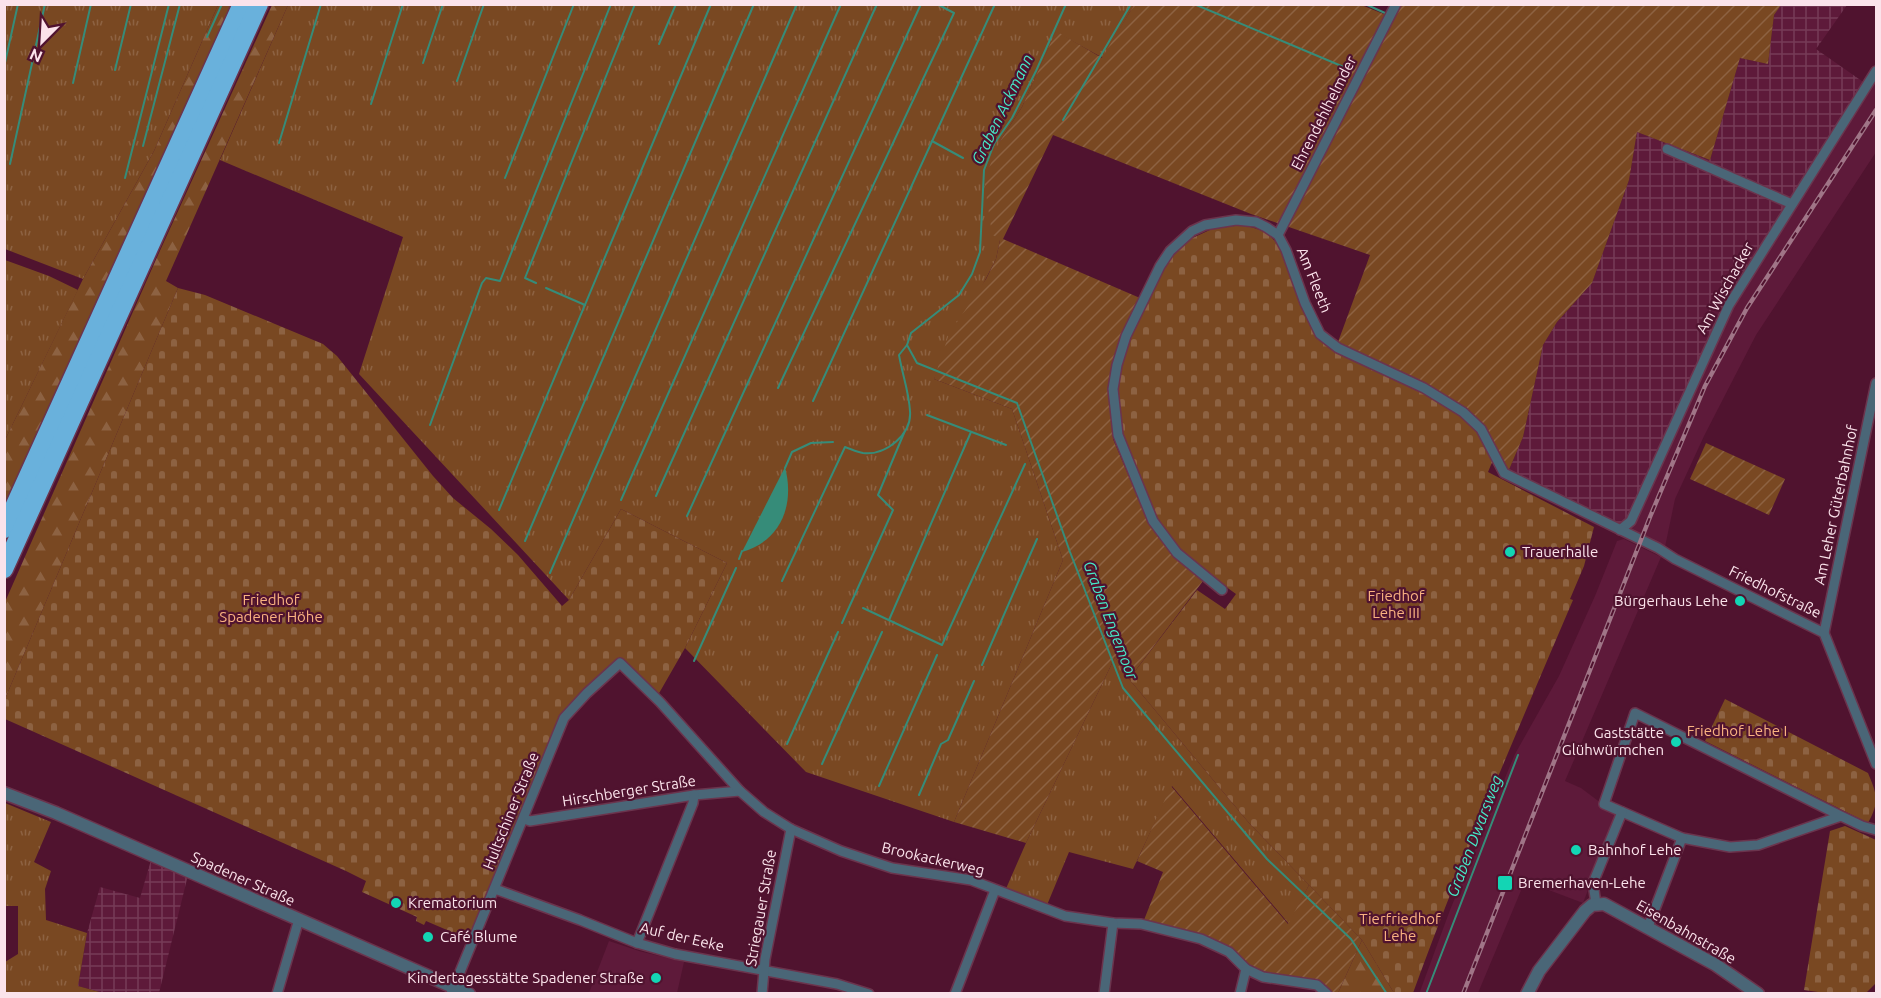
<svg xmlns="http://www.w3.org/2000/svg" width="1881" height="998" viewBox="0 0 1881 998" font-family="Ubuntu,sans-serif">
  <defs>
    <pattern id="industrial-grid" width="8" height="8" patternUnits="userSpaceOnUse" patternTransform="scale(1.5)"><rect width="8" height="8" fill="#5e1a3a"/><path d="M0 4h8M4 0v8" fill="none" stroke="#763b57"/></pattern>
    <pattern id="grass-tufts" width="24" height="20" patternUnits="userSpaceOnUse" patternTransform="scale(1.5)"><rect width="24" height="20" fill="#794822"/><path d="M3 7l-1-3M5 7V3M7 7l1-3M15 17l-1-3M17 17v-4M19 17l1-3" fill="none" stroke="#8d6242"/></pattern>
    <pattern id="forest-firs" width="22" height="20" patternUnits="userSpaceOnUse" patternTransform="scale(1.5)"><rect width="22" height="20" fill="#794822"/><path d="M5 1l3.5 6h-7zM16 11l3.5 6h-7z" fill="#8d6242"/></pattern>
    <pattern id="cemetery-stones" width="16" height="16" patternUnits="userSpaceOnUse" patternTransform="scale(1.5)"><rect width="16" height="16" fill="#794822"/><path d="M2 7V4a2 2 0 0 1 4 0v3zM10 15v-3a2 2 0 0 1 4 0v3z" fill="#8d6242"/></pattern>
    <pattern id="garden-furrows" width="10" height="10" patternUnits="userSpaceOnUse" patternTransform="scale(1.5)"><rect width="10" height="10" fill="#794822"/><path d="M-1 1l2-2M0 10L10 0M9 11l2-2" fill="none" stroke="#8d6242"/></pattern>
  </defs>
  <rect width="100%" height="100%" fill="#50132f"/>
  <g fill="#5e1a3a">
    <polygon points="1876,75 1876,152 1756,335 1704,436 1675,499 1665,547 1630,529 1731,303"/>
    <polygon points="1624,539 1661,557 1565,781 1581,788 1617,815 1583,903 1525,881 1478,993 1419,994 1450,910 1515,754 1559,676 1595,596 1617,541"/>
    <polygon points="609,941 639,951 684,962 677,993 589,993"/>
  </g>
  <g fill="url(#industrial-grid)">
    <polygon points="1781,4 1847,5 1816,49 1869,86 1731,303 1630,529 1508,472 1523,437 1543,345 1557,322 1592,283 1629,180 1637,132 1710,160 1740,58 1768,64 1774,15"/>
    <polygon points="151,860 188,875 159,993 103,993 78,986 87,933 100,887 140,898"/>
  </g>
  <g fill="url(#grass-tufts)">
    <polygon points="4,5 218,5 154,151 83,279 5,249"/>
    <polygon points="288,5 1134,5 1103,58 1056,32 1022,107 1000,141 1000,240 996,259 934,379 1012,409 1063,560 954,822 806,772 685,648 727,563 621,509 569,600 359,374 403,237 220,160"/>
    <polygon points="5,260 49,276 78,290 5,440"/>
    <polygon points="1115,657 1129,679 1249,823 1309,885 1289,924 1172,786 1133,869 1069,852 1047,905 1005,891 1026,843"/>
    <polygon points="5,803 51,822 34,862 51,871 45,889 46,920 87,933 78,986 103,993 5,993 5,962 18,954 18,906 5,906"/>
  </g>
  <g fill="url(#forest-firs)">
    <polygon points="218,5 233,5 5,505 5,440 83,279 154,151"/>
    <polygon points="272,5 288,5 166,281 178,288 5,699 5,602 158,255"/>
    <polygon points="1362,940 1394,993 1338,993"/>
  </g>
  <g fill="url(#cemetery-stones)">
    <path d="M1242,225C1262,229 1270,233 1282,250L1318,337L1422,390L1461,414L1475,428L1493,460L1488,472L1594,527L1584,566L1570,599L1573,600C1517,731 1461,861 1413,993H1394L1362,940L1249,823L1129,679L1197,590L1225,609L1236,594L1178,552L1156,520L1121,430L1117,390L1127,342L1162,266L1186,241L1212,229Z"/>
    <polygon points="178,288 205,295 323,344 337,356 433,476 453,498 491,529 518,555 562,606 569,600 621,509 727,563 685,648 658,695 620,658 568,706 560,716 468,939 426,921 424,925 416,921 417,917 362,892 366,881 346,871 5,719 5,699"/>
    <path d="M1725,699L1868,773C1877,795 1880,801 1868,823L1705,741Z"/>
    <polygon points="1845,826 1876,840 1876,983 1866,993 1825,993 1804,990 1830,831"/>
  </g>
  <g fill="url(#garden-furrows)">
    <polygon points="1359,4 1386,15 1392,4 1781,5 1774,15 1768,64 1740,58 1710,160 1637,132 1629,180 1592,283 1557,322 1543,345 1523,437 1508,472 1483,427 1426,386 1338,342 1370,255 1251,214 1053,135 1003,239 1140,298 1111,386 1113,439 1147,519 1175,557 1203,581 1129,679 1115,657 1026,843 954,822 1063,560 1012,409 934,379 949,334 986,279 996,259 1000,240 992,234 984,180 1000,141 1022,107 1056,31 1102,58 1134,5"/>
    <polygon points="1706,443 1785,479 1769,515 1690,479"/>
    <path d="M1171,786L1288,924L1309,885L1362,940L1338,993H1330L1264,974C1250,968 1242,956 1230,948C1204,932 1173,927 1144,920L1163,872L1137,861Z"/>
  </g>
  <path fill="#368c79" d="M785,467C795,505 781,541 742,552Z"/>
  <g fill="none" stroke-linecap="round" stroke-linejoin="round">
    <g stroke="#368c79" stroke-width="2">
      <polyline points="1194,4 1351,70"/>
      <polyline points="1365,4 1385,13"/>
      <polyline points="207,37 222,4"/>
      <polyline points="659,44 676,4"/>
      <polyline points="423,63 443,4"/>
      <polyline points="4,67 18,4"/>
      <polyline points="115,70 131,4"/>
      <polyline points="457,81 484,4"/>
      <polyline points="73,83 91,4"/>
      <polyline points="371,104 403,4"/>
      <polyline points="1063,120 1131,4"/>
      <polyline points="932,141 963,158"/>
      <polyline points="279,143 321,4"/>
      <polyline points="143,146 180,4"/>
      <polyline points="10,164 45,4"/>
      <polyline points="125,178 169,4"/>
      <polyline points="505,178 574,4"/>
      <polyline points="536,283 525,278 635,4"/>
      <polyline points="546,288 585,305"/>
      <polyline points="907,345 917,363 1017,403 1070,552 1123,688 1267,859 1351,939 1387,994"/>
      <polyline points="778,388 954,13 937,4"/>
      <polyline points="813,401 995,4"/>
      <polyline points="927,415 1006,445"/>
      <polyline points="430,425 482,283 486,278 500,281 611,4"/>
      <polyline points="785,468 792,452 811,443 833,442"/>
      <polyline points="656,496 877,4"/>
      <polyline points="621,500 841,4"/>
      <polyline points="499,510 711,4"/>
      <polyline points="687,516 921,4"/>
      <polyline points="525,541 754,4"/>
      <polyline points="739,559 742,551"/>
      <polyline points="550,573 797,4"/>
      <path d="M782,581L845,447C851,449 857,452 863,453C886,456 912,434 910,411C909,392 902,373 899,355L907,345L911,333L959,295L972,274L980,252L984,170L994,144L1012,118L1036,71L1066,4"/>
      <polyline points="863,608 942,645 1025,464"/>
      <polyline points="889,620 971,432"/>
      <polyline points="842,623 893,510 878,495 904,433"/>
      <polyline points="694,661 736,568"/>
      <polyline points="982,665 1037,539"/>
      <polyline points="787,744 838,632"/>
      <polyline points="822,764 882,632"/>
      <polyline points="879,786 937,655"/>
      <polyline points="919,795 941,744 948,740 974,681"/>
      <polyline points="1426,994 1518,755"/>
    </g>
    <g stroke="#6b344d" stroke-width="12">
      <g id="minor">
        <polyline points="1667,149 1792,204"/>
        <polyline points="1278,235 1396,4"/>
        <polyline points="1620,530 1631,521 1729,305 1876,71"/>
        <polyline points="1222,590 1177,553 1153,521 1118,435 1113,389 1117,365 1126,336 1160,266 1170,251 1192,231 1205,225 1236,220 1256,222 1266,227 1278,235 1286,250 1305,303 1320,334 1338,348 1424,388 1463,412 1481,429 1504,473 1658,548 1675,559 1824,633 1876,764"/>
        <polyline points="1824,633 1876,383"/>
        <polyline points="1841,816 1758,845 1730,847 1682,838 1604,804 1635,713 1841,816 1862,826 1876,830"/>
        <polyline points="524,819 530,821 694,795 740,791"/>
        <polyline points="495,889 580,920 637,943 675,954 837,984 869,994"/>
        <polyline points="1596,904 1593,883 1622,812"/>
        <polyline points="1648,927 1682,838"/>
        <polyline points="637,943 693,803 694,795"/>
        <polyline points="277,994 299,919"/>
        <polyline points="451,994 564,718 587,693 620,663 660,702 740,791 764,812 791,829 841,851 892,868 971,880 1065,916 1113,923 1141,924 1201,939 1229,952 1246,969 1263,977 1317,985 1327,994"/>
        <polyline points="762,994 765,959 791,829"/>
        <polyline points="955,994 995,890"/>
        <polyline points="1104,994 1113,923"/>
        <polyline points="1240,994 1246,969"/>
      </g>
    </g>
    <g stroke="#6b344d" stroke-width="15">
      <g id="tertiary">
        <polyline points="4,793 56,813 469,994"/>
        <polyline points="1527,994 1539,971 1585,911 1592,905 1604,904 1716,965 1758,994"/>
      </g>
    </g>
    <g stroke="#6b344d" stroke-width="21">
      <g id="motorway">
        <polyline points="4,529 242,4"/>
        <polyline points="4,569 259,4"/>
      </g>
    </g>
    <use href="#minor" stroke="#4a6677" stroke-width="9"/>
    <use href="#tertiary" stroke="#4a6677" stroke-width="12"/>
    <use href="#motorway" stroke="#69b1dc" stroke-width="18"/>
    <g stroke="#a07587" stroke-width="4.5">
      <polyline id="rail" points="1463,994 1650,517 1705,386 1747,308 1876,110"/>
    </g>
    <use href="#rail" stroke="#50132f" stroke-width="2" stroke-dasharray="7" stroke-linecap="butt"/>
  </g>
  <g fill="#13d5b4" stroke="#50132f" stroke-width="2">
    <circle cx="1510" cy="552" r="6"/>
    <circle cx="1740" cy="601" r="6"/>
    <circle cx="1676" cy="742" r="6"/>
    <circle cx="1576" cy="850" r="6"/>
    <rect x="1497" y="875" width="16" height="16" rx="3"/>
    <circle cx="396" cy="903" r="6"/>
    <circle cx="428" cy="937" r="6"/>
    <circle cx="656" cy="978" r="6"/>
  </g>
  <g text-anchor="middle" stroke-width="4.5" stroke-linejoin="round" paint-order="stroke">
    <g font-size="15" fill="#fbe3eb" stroke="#50132f">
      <text transform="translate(1324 113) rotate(-63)" y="5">Ehrendehlhelmder</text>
      <text transform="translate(1314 280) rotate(68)" y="5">Am Fleeth</text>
      <text transform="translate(1725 288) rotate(-61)" y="5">Am Wischacker</text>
      <text transform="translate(1836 505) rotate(-78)" y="5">Am Leher Güterbahnhof</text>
      <text transform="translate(1775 592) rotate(26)" y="5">Friedhofstraße</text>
      <text transform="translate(629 791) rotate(-9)" y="5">Hirschberger Straße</text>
      <text transform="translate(511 811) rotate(-68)" y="5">Hultschiner Straße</text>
      <text transform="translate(933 859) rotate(13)" y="5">Brookackerweg</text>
      <text transform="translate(243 879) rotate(24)" y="5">Spadener Straße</text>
      <text transform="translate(761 908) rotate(-80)" y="5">Striegauer Straße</text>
      <text transform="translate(1686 932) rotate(30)" y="5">Eisenbahnstraße</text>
      <text transform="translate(682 937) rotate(13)" y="5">Auf der Eeke</text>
    </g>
    <g font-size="15" fill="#fbe3eb" stroke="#50132f" text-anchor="start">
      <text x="1522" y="557">Trauerhalle</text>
      <text x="1728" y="606" text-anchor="end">Bürgerhaus Lehe</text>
      <text x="1664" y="738" text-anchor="end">Gaststätte<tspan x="1664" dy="17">Glühwürmchen</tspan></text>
      <text x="1588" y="855">Bahnhof Lehe</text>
      <text x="1518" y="888">Bremerhaven-Lehe</text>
      <text x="408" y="908">Krematorium</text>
      <text x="440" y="942">Café Blume</text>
      <text x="644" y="983" text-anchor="end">Kindertagesstätte Spadener Straße</text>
    </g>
    <g font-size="15" fill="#f9b280" stroke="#50132f">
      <text x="1396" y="601">Friedhof<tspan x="1396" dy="17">Lehe III</tspan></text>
      <text x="271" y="605">Friedhof<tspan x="271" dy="17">Spadener Höhe</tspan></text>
      <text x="1737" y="736">Friedhof Lehe I</text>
      <text x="1400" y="924">Tierfriedhof<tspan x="1400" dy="17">Lehe</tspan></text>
    </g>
    <g font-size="16" font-style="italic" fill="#46eac8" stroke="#50132f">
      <text transform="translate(1002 109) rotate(-64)" y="6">Graben Ackmann</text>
      <text transform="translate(1111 620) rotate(69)" y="6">Graben Engemoor</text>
      <text transform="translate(1474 836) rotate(-69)" y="6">Graben Dwarsweg</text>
    </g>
  </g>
  <rect width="1881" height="998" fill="none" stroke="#fbe3eb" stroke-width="12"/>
  <g transform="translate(42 42) rotate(204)" stroke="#50132f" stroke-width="4.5" paint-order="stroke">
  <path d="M0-4.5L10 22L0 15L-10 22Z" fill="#fbe3eb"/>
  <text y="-9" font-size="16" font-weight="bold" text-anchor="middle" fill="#fbe3eb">N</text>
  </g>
</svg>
